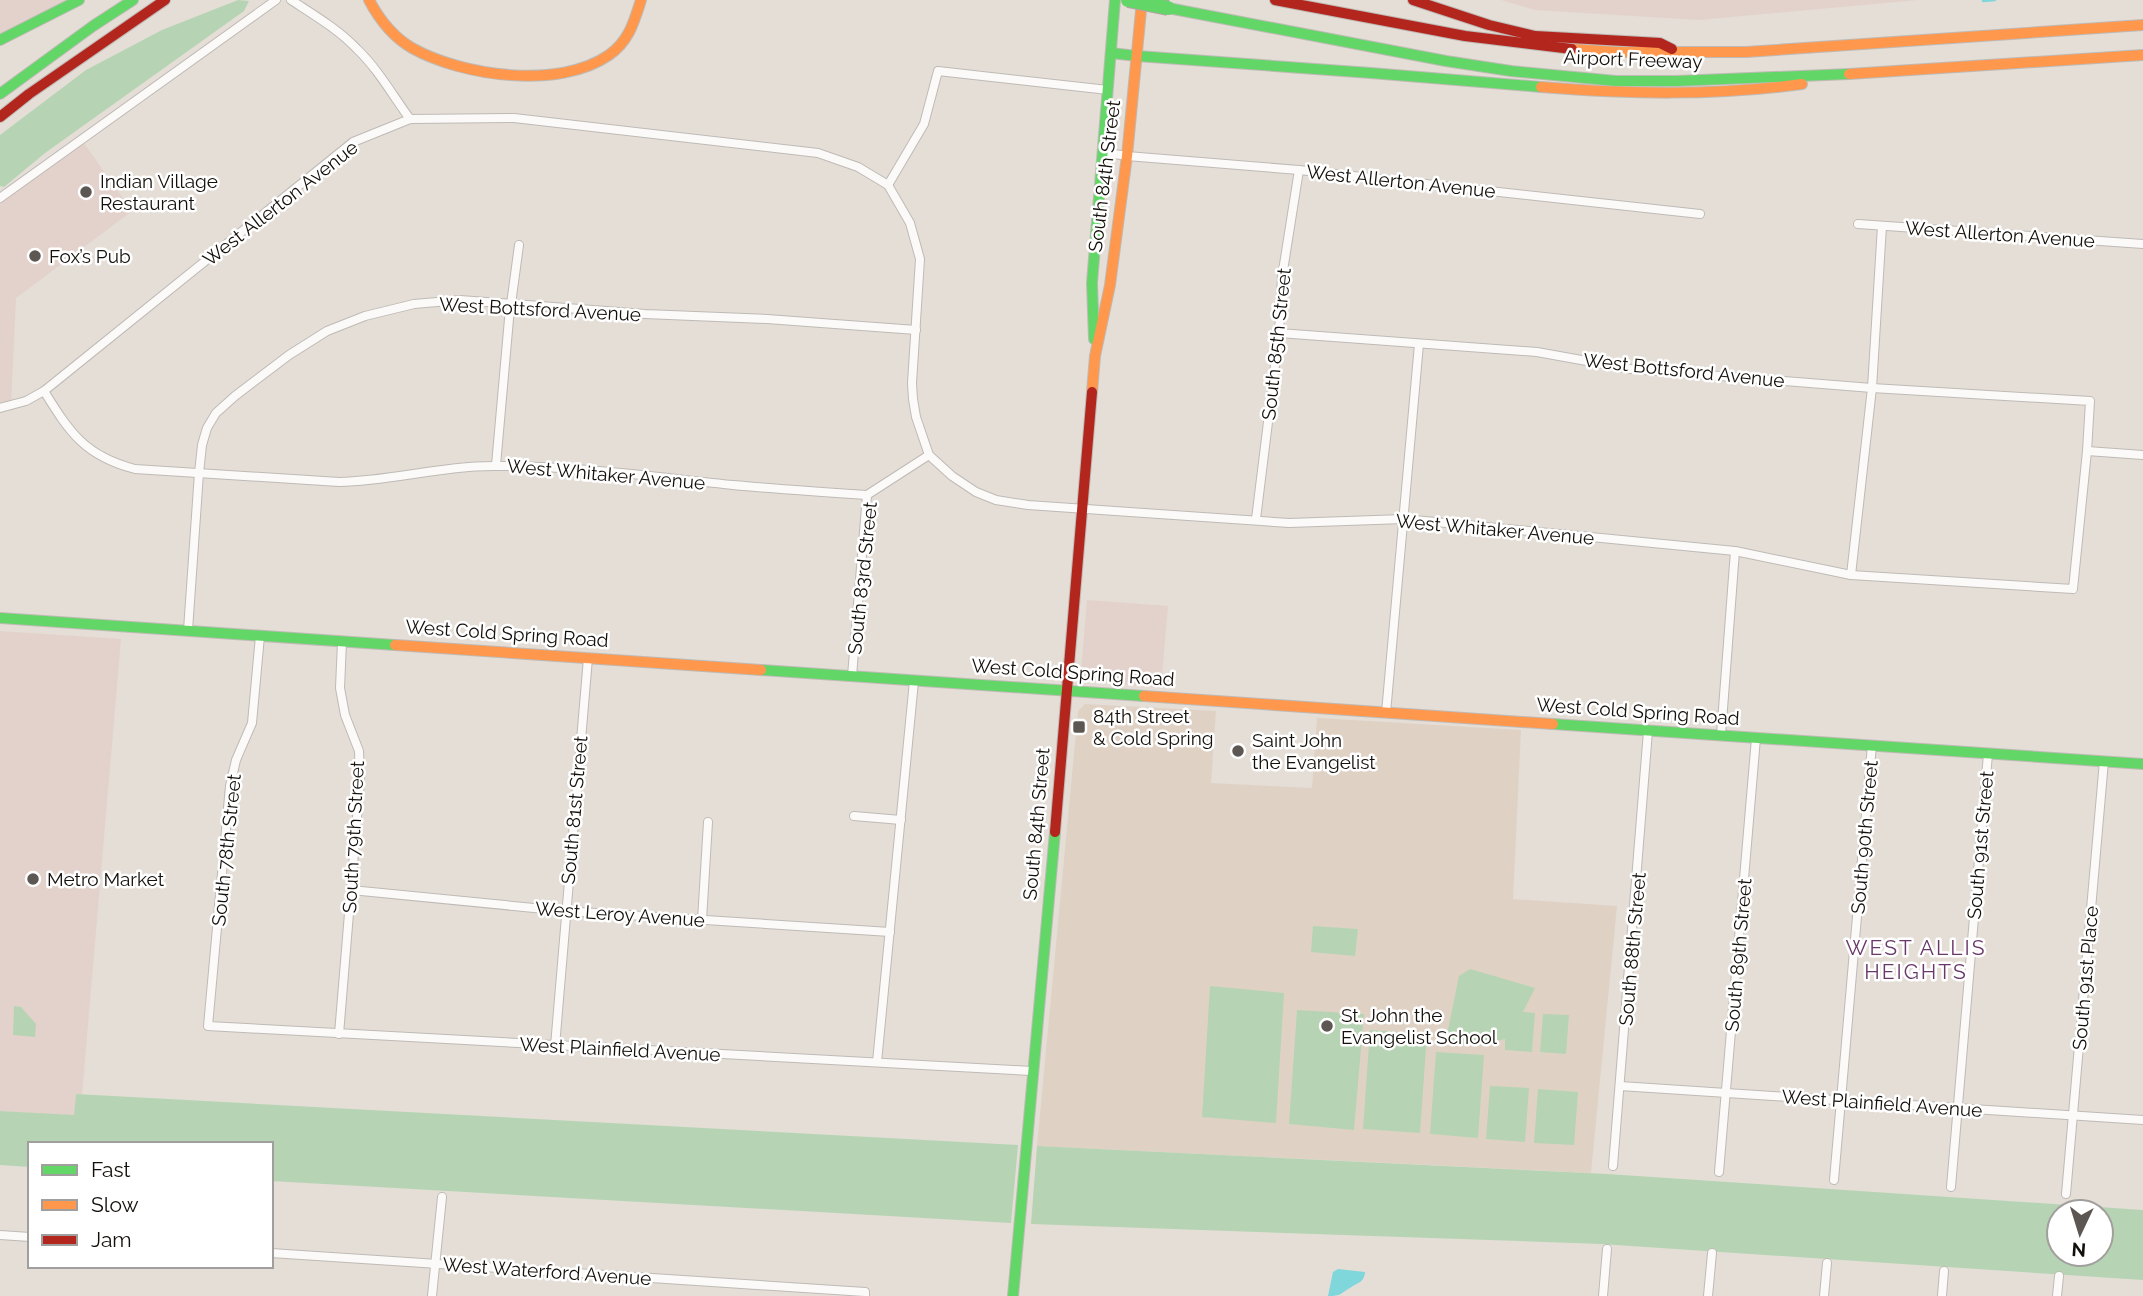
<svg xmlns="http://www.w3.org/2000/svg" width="2143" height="1296" viewBox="0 0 2143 1296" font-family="Raleway,sans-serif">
  <rect width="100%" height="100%" fill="#e4ded7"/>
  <g fill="#e3d2cb">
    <polygon points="0,0 66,0 0,33"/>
    <polygon points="1501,0 1918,0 1699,20 1535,10"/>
    <polygon points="81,139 132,211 16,298 11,406 0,408 0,198"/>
    <polygon points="1087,600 1168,606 1161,688 1084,681 1081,670"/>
    <polygon points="0,631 121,639 82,1095 76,1094 74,1116 0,1111"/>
  </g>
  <polygon fill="#dfd2c5" points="1085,704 1216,711 1211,783 1312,788 1317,718 1521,730 1513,899 1617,906 1591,1173 1037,1146 1078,711"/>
  <g fill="#b6d4b3" fill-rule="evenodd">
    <polygon points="238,0 249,1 244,11 45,153 4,187 0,186 0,135 86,70 162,30"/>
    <polygon points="1313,926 1358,929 1355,956 1311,952"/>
    <polygon points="1470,969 1535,988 1523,1012 1535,1013 1532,1052 1505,1050 1505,1039 1480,1045 1445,1044 1459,976"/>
    <polygon points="1210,986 1284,993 1276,1123 1202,1117"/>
    <polygon points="14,1006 21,1007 36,1024 35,1037 13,1035"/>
    <polygon points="1297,1010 1364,1014 1354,1130 1289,1124"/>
    <polygon points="1543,1014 1569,1015 1566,1054 1540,1052"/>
    <polygon points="1370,1030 1427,1034 1420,1133 1363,1129"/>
    <polygon points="1436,1052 1484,1055 1478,1138 1430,1134"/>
    <polygon points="1490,1086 1529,1088 1525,1142 1486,1139"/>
    <polygon points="1538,1089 1578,1092 1574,1145 1534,1143"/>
    <polygon points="76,1094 1018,1145 1011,1223 271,1181 271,1144 30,1144 30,1167 0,1165 0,1111 74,1115"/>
    <path d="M1037,1146L1607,1174L2143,1210V1280L1601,1244L1031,1224ZM2059,1212H2101V1254H2059Z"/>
  </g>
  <path fill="#7fd6db" d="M1338,1269L1365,1272C1364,1283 1358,1282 1350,1288C1339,1294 1342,1296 1328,1296L1333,1272Z"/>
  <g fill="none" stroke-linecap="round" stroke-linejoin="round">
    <polyline stroke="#7fd6db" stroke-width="2.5" points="1983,1 1995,0"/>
    <g stroke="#bfbab5" stroke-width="10">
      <g id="street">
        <path d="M291,0C314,15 338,29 357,49C378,69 393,96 410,119"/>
        <polyline points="1102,152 1127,156 1299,170 1700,214"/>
        <polyline points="888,185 924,124 938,71 1108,90"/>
        <polyline points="0,198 276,0"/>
        <polyline points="1858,224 2143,244"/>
        <path d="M44,391C70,433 85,456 135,469L339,482C392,481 445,465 498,466C577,466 655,477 733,485C777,489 822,492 867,495"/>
        <polyline points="0,408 26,401 44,391 353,142 410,119 514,118 818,153 858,167 888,185 910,223 920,259 912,383 913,399 916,417 929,455 952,476 976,492 996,500 1028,505 1289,523 1404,519 1735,551 1851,575 2073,589 2087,451 2090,401 1872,388 1631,369 1537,352 1279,333"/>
        <polyline points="2087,451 2143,455"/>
        <polyline points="496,465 509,319 519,245"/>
        <polyline points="1256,519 1279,333 1282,277 1299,170"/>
        <polyline points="1851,575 1872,388 1882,226"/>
        <polyline points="188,630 199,473 202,445 207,428 216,413 235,396 289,355 327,331 365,316 414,304 460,300 645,314 767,319 916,330"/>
        <polyline points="260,636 252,723 236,760 230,786 208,1026 1032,1071"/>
        <polyline points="852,676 867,495 929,455"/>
        <polyline points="1386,713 1419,344"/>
        <polyline points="1721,735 1735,551"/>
        <polyline points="854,816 901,820"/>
        <polyline points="351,890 565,911 890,932"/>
        <polyline points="702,920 708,822"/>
        <polyline points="339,1034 360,781 359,751 345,715 340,688 342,642"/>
        <polyline points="555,1046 588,658"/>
        <polyline points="877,1062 914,681"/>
        <polyline points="1620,1086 2143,1120"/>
        <polyline points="1613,1166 1648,731"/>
        <polyline points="1719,1172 1756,738"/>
        <polyline points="1834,1180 1872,745"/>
        <polyline points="1951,1187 1988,754"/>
        <polyline points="2066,1194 2104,761"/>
        <polyline points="0,1235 30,1237"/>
        <polyline points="271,1253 865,1292 865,1296"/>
        <polyline points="432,1296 442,1197"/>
        <polyline points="1603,1296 1607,1249"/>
        <polyline points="1708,1296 1712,1253"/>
        <polyline points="1824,1296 1827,1263"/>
        <polyline points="1942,1296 1944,1271"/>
        <polyline points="2057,1296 2059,1276"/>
      </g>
    </g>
    <g stroke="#bfbab5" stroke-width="12">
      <g id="fast">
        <polyline points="1168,8 1446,61 1511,71 1616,81 1677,81 1849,74"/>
        <polyline points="0,40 79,0"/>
        <polyline points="1111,53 1137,56"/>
        <polyline points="1137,56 1371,73 1541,87"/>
        <polyline points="0,94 93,26 133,0"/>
        <polyline points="1094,339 1092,283 1115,0"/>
        <polyline points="0,618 395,645"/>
        <polyline points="761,670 1144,696"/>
        <polyline points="1553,724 2143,764"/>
        <polyline points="1013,1296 1055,832"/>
      </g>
    </g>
    <g stroke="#bfbab5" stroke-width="12">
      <g id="slow">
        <path d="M369,0C379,19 393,37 412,48C462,76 559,90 609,55C629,41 634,22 641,0"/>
        <polyline points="1572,49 1616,52 1746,52 2143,25"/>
        <polyline points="1849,74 2143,55"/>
        <path d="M1541,87C1629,94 1714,96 1802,84"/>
        <polyline points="1092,392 1095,356 1110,285 1127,156 1142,0"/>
        <polyline points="395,645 761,670"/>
        <polyline points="1144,696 1553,724"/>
      </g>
    </g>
    <g stroke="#bfbab5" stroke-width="12">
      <g id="jam">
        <polyline points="1275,0 1465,36 1572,49"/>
        <polyline points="1413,0 1489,25 1535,36 1660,43 1672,49"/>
        <polyline points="0,117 29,94 165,0"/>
        <polyline points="1055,832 1092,392"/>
      </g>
    </g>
    <use href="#street" stroke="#fbfaf9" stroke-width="8"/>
    <use href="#fast" stroke="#63d668" stroke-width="10"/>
    <use href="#slow" stroke="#ff974d" stroke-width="10"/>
    <use href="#jam" stroke="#b3261e" stroke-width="10"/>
    <g stroke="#b5a3a3" stroke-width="16" stroke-linecap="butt">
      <polyline id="fast-bridge" points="1128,0 1168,8"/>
    </g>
    <use href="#fast-bridge" stroke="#63d668" stroke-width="14"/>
  </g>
  <g fill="#5c5752" stroke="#fff" stroke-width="2.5">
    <circle cx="86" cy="192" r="7"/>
    <circle cx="35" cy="256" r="7"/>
    <rect x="1072" y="720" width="14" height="14" rx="3.5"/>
    <circle cx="1238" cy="751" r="7"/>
    <circle cx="33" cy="879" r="7"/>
    <circle cx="1327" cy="1026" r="7"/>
  </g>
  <g text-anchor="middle" stroke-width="5" stroke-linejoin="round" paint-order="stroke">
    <g font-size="19" fill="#130f0a" stroke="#fff">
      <text transform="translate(1633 59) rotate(2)" y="7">Airport Freeway</text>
      <text transform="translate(1104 176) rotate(-83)" y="7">South 84th Street</text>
      <text transform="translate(1401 181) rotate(6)" y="7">West Allerton Avenue</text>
      <text transform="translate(280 203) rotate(-38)" y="7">West Allerton Avenue</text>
      <text transform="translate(2000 234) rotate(4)" y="7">West Allerton Avenue</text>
      <text transform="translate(540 309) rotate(3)" y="7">West Bottsford Avenue</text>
      <text transform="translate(1276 344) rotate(-84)" y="7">South 85th Street</text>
      <text transform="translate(1684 370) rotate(6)" y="7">West Bottsford Avenue</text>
      <text transform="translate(606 474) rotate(5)" y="7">West Whitaker Avenue</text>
      <text transform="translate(1495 529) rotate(5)" y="7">West Whitaker Avenue</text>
      <text transform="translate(862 578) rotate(-84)" y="7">South 83rd Street</text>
      <text transform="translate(507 633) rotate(4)" y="7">West Cold Spring Road</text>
      <text transform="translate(1073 672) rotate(4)" y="7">West Cold Spring Road</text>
      <text transform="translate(1638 711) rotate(4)" y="7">West Cold Spring Road</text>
      <text transform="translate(574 810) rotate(-85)" y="7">South 81st Street</text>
      <text transform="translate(1036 824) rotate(-85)" y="7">South 84th Street</text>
      <text transform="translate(353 837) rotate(-87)" y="7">South 79th Street</text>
      <text transform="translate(1864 837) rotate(-85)" y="7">South 90th Street</text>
      <text transform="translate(1980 845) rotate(-85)" y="7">South 91st Street</text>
      <text transform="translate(226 850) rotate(-84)" y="7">South 78th Street</text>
      <text transform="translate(620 914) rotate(4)" y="7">West Leroy Avenue</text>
      <text transform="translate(1632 949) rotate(-85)" y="7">South 88th Street</text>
      <text transform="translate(1738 955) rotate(-85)" y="7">South 89th Street</text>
      <text transform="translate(2085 978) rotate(-85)" y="7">South 91st Place</text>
      <text transform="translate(620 1049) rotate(3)" y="7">West Plainfield Avenue</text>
      <text transform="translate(1882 1103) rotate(4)" y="7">West Plainfield Avenue</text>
      <text transform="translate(547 1271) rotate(4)" y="7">West Waterford Avenue</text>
    </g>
    <g font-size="19" fill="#130f0a" stroke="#fff" text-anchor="start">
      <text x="100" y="188">Indian Village<tspan x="100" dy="22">Restaurant</tspan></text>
      <text x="49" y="263">Fox’s Pub</text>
      <text x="1093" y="723">84th Street<tspan x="1093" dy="22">&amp; Cold Spring</tspan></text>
      <text x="1252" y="747">Saint John<tspan x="1252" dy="22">the Evangelist</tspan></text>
      <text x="47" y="886">Metro Market</text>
      <text x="1341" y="1022">St. John the<tspan x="1341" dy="22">Evangelist School</tspan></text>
    </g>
    <g font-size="21" letter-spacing="2" fill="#69386b" stroke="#fff">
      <text x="1916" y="955">WEST ALLIS<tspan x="1916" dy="24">HEIGHTS</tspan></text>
    </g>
  </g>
  <rect x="28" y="1142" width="245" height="126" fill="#ffffff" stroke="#a19f9d" stroke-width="2"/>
  <rect x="42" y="1165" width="35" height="10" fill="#63d668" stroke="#a19f9d" stroke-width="2"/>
  <text x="91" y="1177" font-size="21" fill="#130f0a">Fast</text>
  <rect x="42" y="1200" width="35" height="10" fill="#ff974d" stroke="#a19f9d" stroke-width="2"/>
  <text x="91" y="1212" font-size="21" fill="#130f0a">Slow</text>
  <rect x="42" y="1235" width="35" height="10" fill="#b3261e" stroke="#a19f9d" stroke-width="2"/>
  <text x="91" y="1247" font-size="21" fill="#130f0a">Jam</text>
  <g transform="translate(2080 1233) rotate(184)"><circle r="33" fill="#ffffff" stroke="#a19f9d" stroke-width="2"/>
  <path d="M0-5L12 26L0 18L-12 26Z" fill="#5c5752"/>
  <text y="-10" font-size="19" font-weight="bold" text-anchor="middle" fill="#130f0a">N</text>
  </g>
</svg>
